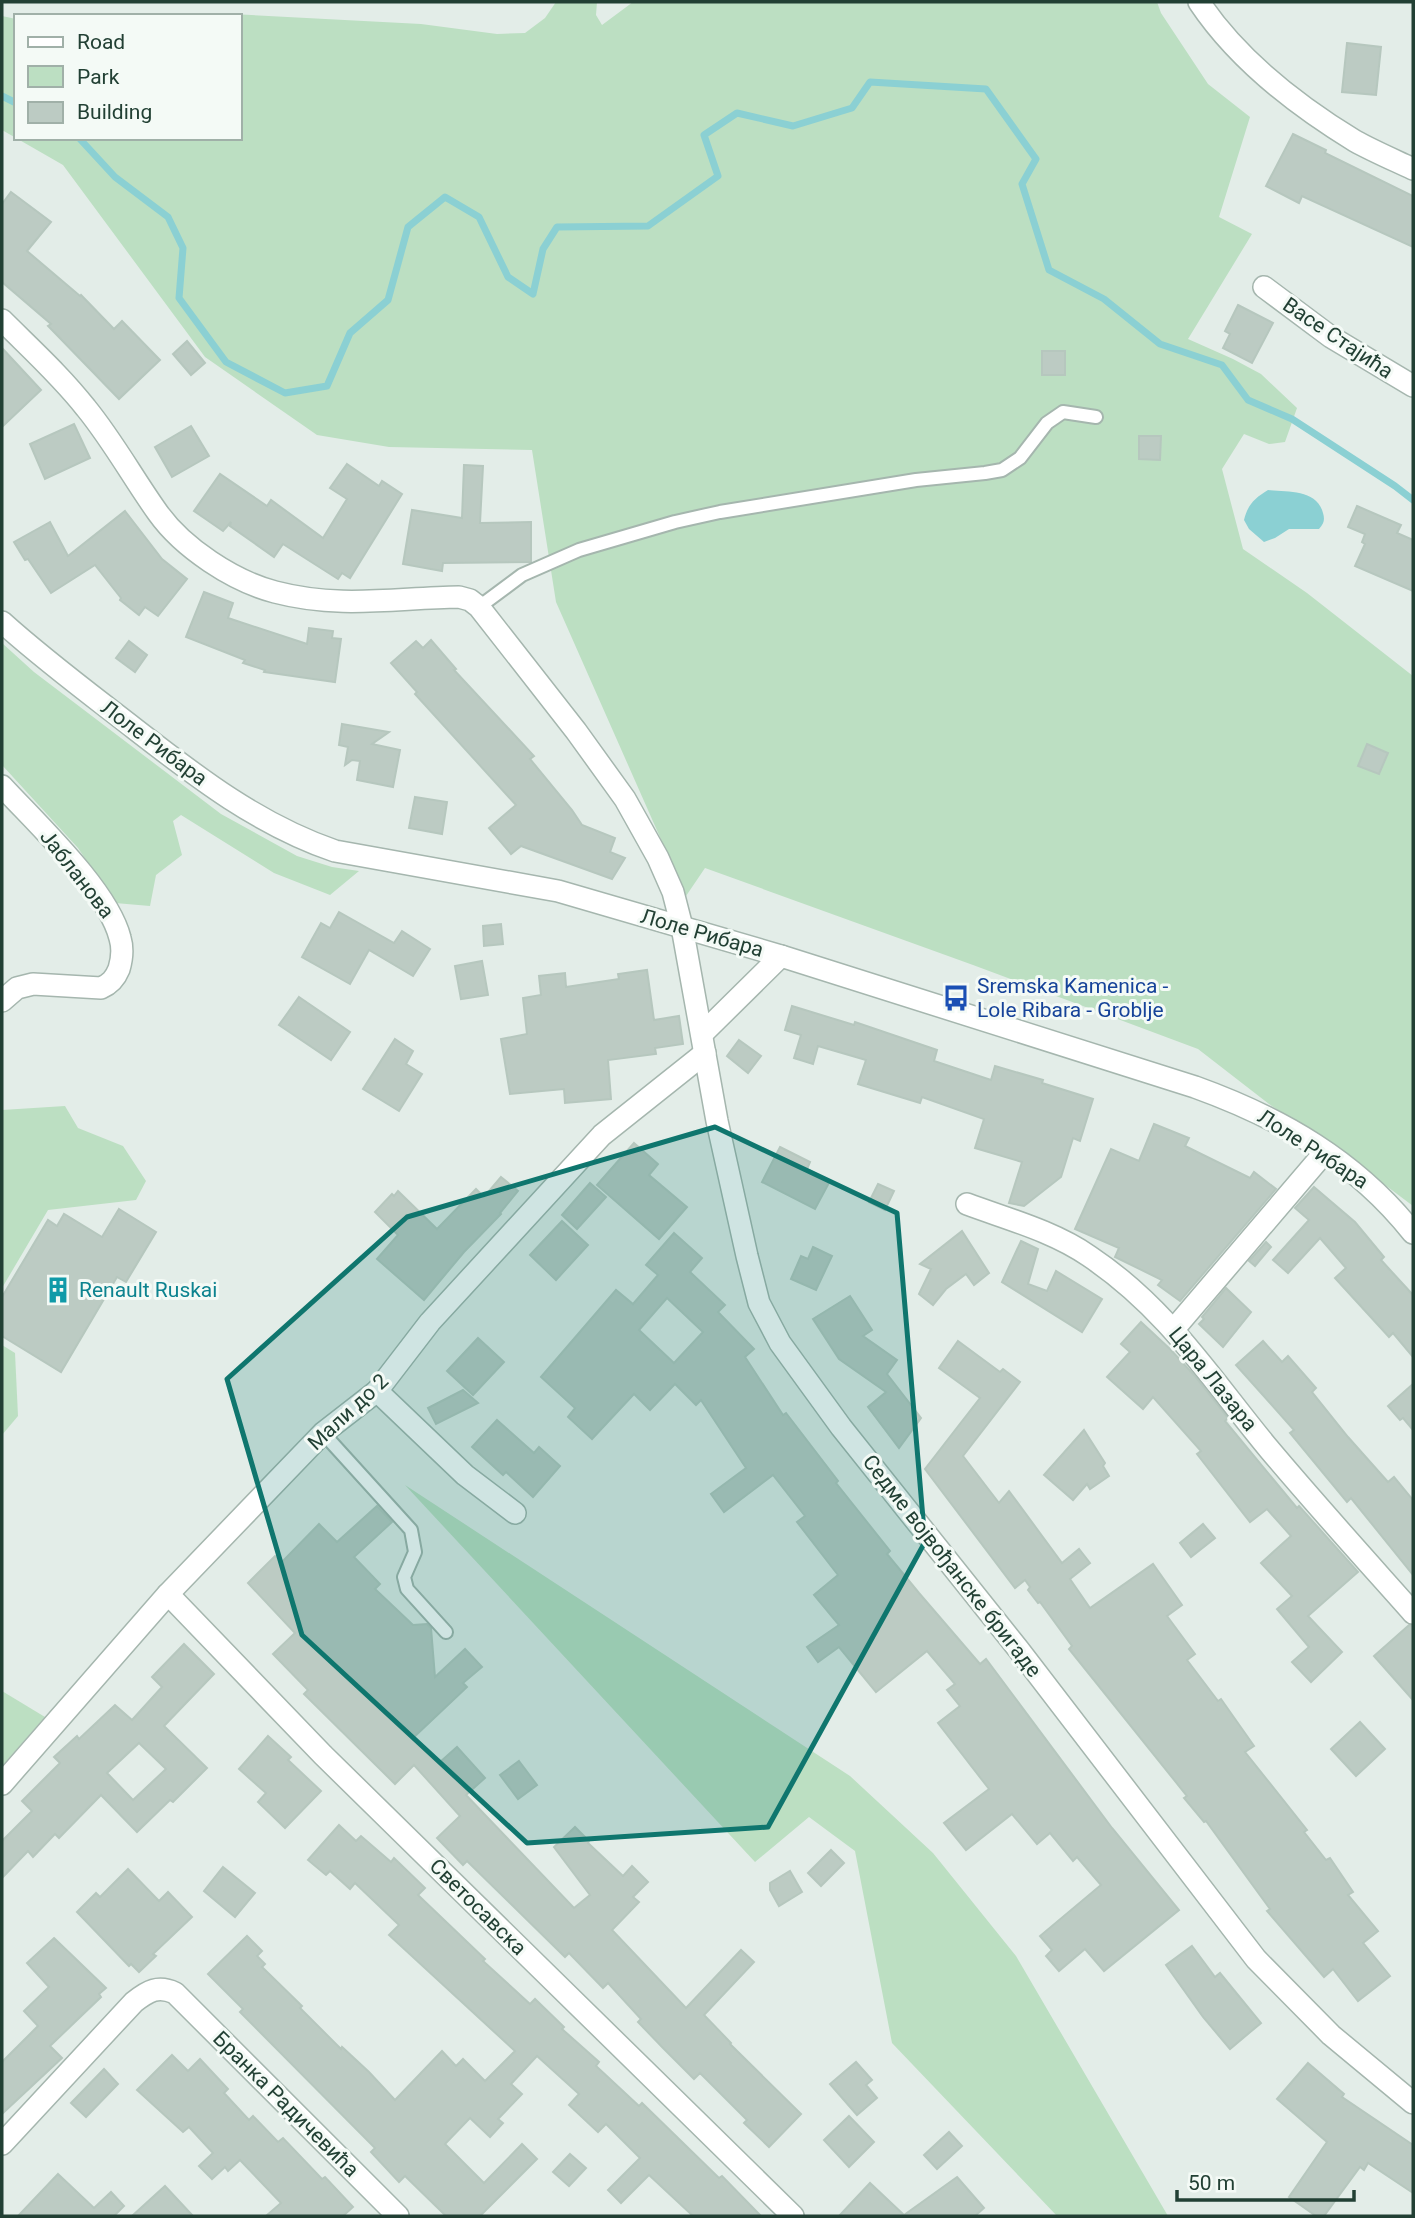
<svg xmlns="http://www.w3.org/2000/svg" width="1415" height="2218" viewBox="0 0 1415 2218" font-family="Roboto,sans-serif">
  <rect width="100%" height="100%" fill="#e3ede8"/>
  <g fill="#bcdfc2">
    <polygon points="556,2 597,2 596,15 602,25 633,2 1157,2 1161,13 1208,84 1250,117 1219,217 1252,234 1188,339 1233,359 1261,374 1297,408 1285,442 1269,444 1244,434 1222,469 1243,549 1307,593 1413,676 1413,1206 1348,1157 1269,1104 1198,1049 973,965 705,868 686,896 556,602 532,450 389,447 317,435 205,357 63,165 16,138 240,138 240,16 177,16 214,13 421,24 497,34 525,33 545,18"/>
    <polygon points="2,16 16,19 16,138 2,130"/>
    <polygon points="2,643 34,672 221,814 297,856 332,867 359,871 330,895 274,873 181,815 173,821 182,855 156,875 150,906 115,903 78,848 2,765"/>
    <polygon points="65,1106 78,1128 123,1146 146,1181 136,1200 48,1210 2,1288 2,1110"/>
    <polygon points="2,1345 15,1353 18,1416 2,1435"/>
    <polygon points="405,1485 850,1776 933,1853 1016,1956 1168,2216 1057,2216 892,2043 855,1851 809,1817 755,1862"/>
    <polygon points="2,1691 45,1717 2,1766"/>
  </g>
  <path fill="#8bd0d3" d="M1268,490C1288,492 1317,489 1323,513C1325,520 1324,523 1319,529H1289L1275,538L1264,542L1249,529L1244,520C1248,504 1255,498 1268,490Z"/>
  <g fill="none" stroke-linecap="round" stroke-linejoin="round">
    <g stroke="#8bd0d3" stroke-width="7">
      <polyline points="2,96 16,103"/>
      <polyline points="79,138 115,177 168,217 183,248 179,298 226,362 285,393 327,386 350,333 388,300 408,227 445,197 479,217 508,277 533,294 543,249 557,227 648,226 718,176 704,135 737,113 793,126 852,108 870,82 986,89 1036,159 1022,184 1049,270 1104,299 1160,344 1222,365 1248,400 1292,419 1395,486 1413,500"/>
    </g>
  </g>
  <g fill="#bccbc3" stroke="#b6c7be" stroke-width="2" fill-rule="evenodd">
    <polygon points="1347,43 1381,47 1376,95 1342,92"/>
    <polygon points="1293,134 1326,150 1325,153 1413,196 1413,247 1302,196 1299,203 1266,186"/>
    <polygon points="11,192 51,222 27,251 80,296 81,295 114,329 122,321 160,360 119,399 48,326 51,324 2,282 2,204"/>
    <polygon points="1238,305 1273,323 1252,363 1223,348 1230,334 1225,331"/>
    <polygon points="187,341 205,363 191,375 173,354"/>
    <polygon points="2,348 41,390 2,427"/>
    <rect x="1042" y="351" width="23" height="24"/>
    <polygon points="74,424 90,458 45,479 30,444"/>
    <polygon points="191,426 209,456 172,477 155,447"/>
    <polygon points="1139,436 1161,436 1160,460 1139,459"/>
    <polygon points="347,464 379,486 382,481 402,494 350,578 342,573 338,579 283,544 274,557 230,526 231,522 223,531 194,511 220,474 267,506 271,500 323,538 347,499 330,488"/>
    <polygon points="464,465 483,466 480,523 531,522 531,562 443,563 442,571 403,564 412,510 462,518"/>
    <polygon points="1357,506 1401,525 1397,533 1413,540 1413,591 1355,566 1365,544 1362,542 1365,534 1348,527"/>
    <polygon points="125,511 162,559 187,579 158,616 145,607 139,615 120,600 121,598 95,565 51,593 28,559 25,560 14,542 50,522 68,556"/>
    <polygon points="204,592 233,603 228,618 307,644 309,628 333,631 332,638 341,639 335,682 264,672 265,670 243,663 245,660 186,637"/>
    <polygon points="431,640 456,669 454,670 534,756 530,759 572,810 582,825 615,838 610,852 625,858 612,879 521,846 511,854 489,828 516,805 415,694 417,692 391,663 416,641 423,648"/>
    <polygon points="129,641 147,655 135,672 116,658"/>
    <polygon points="342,724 389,732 372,744 400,750 393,787 357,780 360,761 352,760 345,765 348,747 339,745"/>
    <polygon points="1367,744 1388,753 1379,774 1358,766"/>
    <polygon points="415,797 447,802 442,834 409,828"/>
    <polygon points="339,912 394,943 402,931 430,949 413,976 369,950 350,984 302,957 321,923 330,928"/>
    <polygon points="501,924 503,944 484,946 483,926"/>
    <polygon points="482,961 488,995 461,999 455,966"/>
    <polygon points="647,970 654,1020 679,1016 683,1044 655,1048 656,1054 608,1060 611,1099 565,1103 564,1089 510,1094 501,1039 527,1034 523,998 541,995 539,976 565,973 566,987 619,979 618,974"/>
    <polygon points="299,997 350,1032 331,1060 279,1025"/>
    <polygon points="792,1006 854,1025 855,1022 937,1050 934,1061 991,1080 995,1066 1043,1080 1042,1083 1093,1099 1080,1141 1073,1138 1061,1177 1024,1206 1009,1203 1022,1162 975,1148 984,1119 922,1097 920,1103 858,1084 866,1060 818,1046 813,1064 794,1058 801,1035 785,1030"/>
    <polygon points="395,1039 413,1051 406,1064 422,1074 399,1111 363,1089"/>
    <polygon points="739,1040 761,1056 748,1073 727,1056"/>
    <polygon points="1154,1124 1189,1138 1185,1146 1250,1178 1254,1172 1276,1189 1180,1301 1158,1285 1162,1280 1115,1257 1119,1248 1075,1229 1111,1149 1139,1161"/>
    <polygon points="634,1143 658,1164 649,1175 687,1207 659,1239 597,1185"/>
    <polygon points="780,1147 810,1162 807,1169 830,1181 815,1209 762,1182"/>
    <polygon points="501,1177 518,1191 500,1213 501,1214 464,1252 424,1300 377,1259 398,1235 375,1212 392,1194 394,1196 398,1191 437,1229 476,1189 484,1197"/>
    <polygon points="590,1183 606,1197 577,1229 562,1215"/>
    <polygon points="878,1184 894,1191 885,1210 869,1202"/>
    <polygon points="1314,1187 1355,1222 1384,1257 1381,1260 1413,1295 1413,1357 1393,1333 1389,1337 1335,1278 1346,1268 1320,1238 1288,1273 1273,1260 1309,1220 1295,1208"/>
    <polygon points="119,1209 156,1232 126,1282 117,1277 61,1372 2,1336 2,1297 48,1220 57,1226 64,1214 102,1237"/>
    <polygon points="562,1221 588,1245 556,1280 530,1255"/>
    <polygon points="962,1231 989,1273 974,1285 966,1274 946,1289 933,1305 919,1294 931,1269 920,1264"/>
    <path d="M674,1233L702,1258L690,1272L725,1305L718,1312L754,1349L745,1357L783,1415L786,1413L838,1481L836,1483L890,1551L887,1554L919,1593L980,1664L986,1659L1112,1828L1179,1910L1104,1971L1085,1949L1059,1971L1046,1956L1052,1950L1040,1936L1101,1885L1077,1857L1073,1861L1050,1833L1037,1844L1012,1814L966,1850L944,1823L989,1789L938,1723L960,1706L947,1690L955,1684L927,1651L876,1692L839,1647L818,1662L807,1647L839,1625L814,1595L838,1575L797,1522L805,1516L773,1475L724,1512L711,1494L746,1468L701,1400L696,1405L675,1384L650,1410L634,1394L592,1439L568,1417L575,1408L541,1377L616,1290L633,1304L658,1275L646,1265ZM667,1298L703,1332L674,1363L639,1330Z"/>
    <polygon points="1021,1241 1038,1249 1028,1284 1047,1291 1056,1271 1102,1299 1082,1332 1002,1282"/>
    <polygon points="1266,1242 1271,1247 1255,1266 1249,1261"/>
    <polygon points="813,1247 832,1256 816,1290 791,1279 801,1256 808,1259"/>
    <polygon points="1226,1288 1251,1312 1223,1347 1199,1324 1204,1319 1202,1317"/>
    <polygon points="850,1296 872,1330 863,1336 897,1360 887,1374 921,1418 899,1448 868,1407 886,1392 839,1359 813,1319"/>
    <polygon points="1141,1322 1170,1349 1194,1375 1228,1418 1225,1421 1297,1508 1299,1506 1358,1572 1308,1616 1342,1652 1311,1682 1292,1662 1309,1647 1277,1609 1292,1596 1261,1563 1291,1536 1267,1509 1250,1522 1197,1454 1201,1451 1153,1397 1143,1409 1107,1377 1130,1352 1121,1344"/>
    <polygon points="478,1338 504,1362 473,1395 447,1371"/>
    <polygon points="958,1341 1000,1372 1003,1369 1020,1382 963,1456 999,1503 1009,1491 1062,1563 1079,1549 1090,1563 1070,1579 1090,1608 1153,1564 1182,1605 1167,1616 1195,1654 1187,1660 1218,1701 1221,1699 1254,1746 1245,1752 1307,1830 1304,1832 1326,1860 1330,1858 1353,1892 1348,1895 1378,1931 1363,1943 1390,1976 1358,2001 1333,1969 1324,1977 1267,1911 1270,1909 1206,1821 1204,1822 1184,1798 1187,1796 1069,1649 1072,1646 1040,1602 1038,1603 1028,1590 1030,1587 1025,1580 1015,1588 925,1469 980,1398 939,1368"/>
    <polygon points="1263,1341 1282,1362 1288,1356 1316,1388 1312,1392 1348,1437 1388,1482 1394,1477 1413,1500 1413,1575 1351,1498 1347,1502 1290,1433 1294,1430 1236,1365"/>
    <polygon points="1413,1384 1413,1430 1403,1418 1400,1420 1388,1406"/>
    <polygon points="463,1390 478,1403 436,1424 428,1408"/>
    <polygon points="497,1420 534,1453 539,1447 560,1466 533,1497 506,1472 503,1475 472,1447"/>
    <polygon points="1084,1430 1105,1463 1103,1466 1109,1476 1090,1489 1087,1484 1073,1500 1044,1475"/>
    <polygon points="377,1506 392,1522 354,1557 380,1584 375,1589 413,1625 427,1624 431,1628 435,1677 465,1649 482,1667 463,1683 467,1687 413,1738 439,1763 457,1747 485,1778 466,1795 574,1908 590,1895 554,1847 575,1827 589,1841 588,1843 623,1876 632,1866 648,1882 633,1897 639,1902 612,1930 686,2008 741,1950 754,1962 704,2015 731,2043 730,2044 801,2114 769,2147 744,2123 747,2120 700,2073 694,2079 663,2048 638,2022 641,2019 608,1983 603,1988 569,1953 565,1957 467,1861 463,1865 437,1838 460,1816 414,1765 395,1784 304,1694 308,1690 273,1654 295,1633 248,1583 275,1556 282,1562 319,1524 337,1542"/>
    <polygon points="1203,1524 1215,1538 1191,1557 1180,1543"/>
    <polygon points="1409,1625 1413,1626 1413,1700 1374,1656"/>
    <path d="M184,1644L214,1674L164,1726L207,1768L173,1802L170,1800L137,1832L101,1795L59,1838L55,1834L33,1857L28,1851L2,1878V1841L32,1811L22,1801L60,1763L54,1757L77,1736L79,1739L115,1705L132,1720L162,1687L152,1677ZM139,1743L166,1769L133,1800L107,1773Z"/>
    <polygon points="1360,1722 1385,1749 1356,1776 1331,1749"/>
    <polygon points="268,1736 291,1757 288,1760 321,1791 285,1828 258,1802 266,1793 239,1769"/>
    <polygon points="519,1761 537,1785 518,1799 500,1775"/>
    <polygon points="339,1825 356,1841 361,1836 391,1862 394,1858 425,1888 418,1895 485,1959 483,1961 530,2004 535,1999 564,2027 562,2029 599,2062 596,2066 639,2106 642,2103 719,2178 722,2176 761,2216 693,2216 649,2175 621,2203 608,2190 640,2158 606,2124 598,2132 569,2105 579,2094 537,2056 511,2084 522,2094 498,2119 503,2123 490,2137 470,2118 445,2144 484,2183 522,2144 537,2159 480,2216 446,2216 405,2176 399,2182 371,2152 375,2148 240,2012 243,2009 208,1974 247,1936 262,1951 257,1956 265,1964 262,1967 302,2006 300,2008 341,2049 342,2047 369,2072 395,2100 442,2051 456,2066 463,2059 485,2081 515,2051 389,1935 399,1925 355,1883 350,1889 330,1871 326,1875 308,1860"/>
    <polygon points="831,1850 844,1863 821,1886 808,1873"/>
    <polygon points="223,1867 255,1893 235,1917 204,1891"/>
    <polygon points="128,1869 159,1901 168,1892 192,1917 153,1954 156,1956 139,1972 131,1964 129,1966 77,1912 96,1893 100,1897"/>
    <polygon points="790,1871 802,1892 779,1906 770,1890 770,1883"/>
    <polygon points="54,1938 106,1988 99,1994 101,1997 50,2046 62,2058 2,2114 2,2062 38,2026 24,2011 49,1987 27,1963"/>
    <polygon points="1192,1946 1215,1977 1220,1973 1261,2023 1230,2049 1203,2017 1166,1965"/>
    <polygon points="172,2055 188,2071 200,2059 228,2089 224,2093 249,2120 253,2116 278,2142 283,2138 322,2179 325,2177 353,2207 343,2216 266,2216 281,2203 240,2160 228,2171 225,2167 212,2179 199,2166 213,2153 189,2127 183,2132 137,2090"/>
    <polygon points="856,2062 872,2080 866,2085 877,2098 857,2115 830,2084"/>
    <polygon points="1308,2063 1344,2094 1342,2097 1413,2145 1413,2193 1368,2163 1364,2170 1360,2167 1324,2216 1316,2216 1289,2197 1327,2142 1277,2099"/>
    <polygon points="104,2069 118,2084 86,2117 71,2103"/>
    <polygon points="849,2116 874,2142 849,2167 824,2140"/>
    <polygon points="949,2132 962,2146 937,2169 924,2155"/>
    <polygon points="570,2154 586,2168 569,2186 553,2172"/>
    <polygon points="58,2174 94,2208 111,2192 124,2206 114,2216 18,2216"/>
    <polygon points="957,2177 984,2208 975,2216 839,2216 870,2183 904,2215"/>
    <polygon points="165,2186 193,2216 132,2216"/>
  </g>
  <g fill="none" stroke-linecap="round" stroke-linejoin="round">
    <g stroke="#a5b6ae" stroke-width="16">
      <g id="service">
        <polyline points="479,607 522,575 579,550 675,522 720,512 916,480 985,473 1002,470 1020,458 1047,423 1063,412 1096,417"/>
        <polyline points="323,1433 411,1530 415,1552 404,1577 407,1589 446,1632"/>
      </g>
    </g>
    <g stroke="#a5b6ae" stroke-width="24">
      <g id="minor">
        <path d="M1199,2C1237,59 1296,105 1355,141C1373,151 1394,160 1413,169"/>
        <polyline points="1264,287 1331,337 1413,386"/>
        <path d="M2,320C31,349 61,376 86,408C113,441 133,478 158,513C183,548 233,581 275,592C340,609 394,598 459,597L470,600L479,607L576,731L625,799L658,858L673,892L682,927L717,1121L747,1256L759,1303L780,1343L841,1427L1019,1650L1256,1959L1331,2035L1413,2103"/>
        <path d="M2,786C36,823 108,890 120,938C123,948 122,959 119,969C115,979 110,984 101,988L33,984L17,988L2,1001"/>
        <polyline points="702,1034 781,956"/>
        <path d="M967,1204C1007,1219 1053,1231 1089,1256C1167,1308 1211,1379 1269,1449C1316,1505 1365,1559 1413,1613"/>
        <polyline points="1174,1329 1325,1152"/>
        <polyline points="377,1391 465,1475 515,1513"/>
        <polyline points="168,1594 323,1755 793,2216"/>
        <polyline points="2,1784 168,1594 323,1433 377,1391 430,1322 602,1135 705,1053"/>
        <path d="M2,2144L134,2002C148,1991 158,1985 175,1993L398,2216"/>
      </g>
    </g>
    <g stroke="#a5b6ae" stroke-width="24">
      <path id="tertiary" d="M2,622C44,660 90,694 135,729C198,778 259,825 335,851L558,891L781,956L1195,1087C1281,1118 1356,1161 1413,1233"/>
    </g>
    <use href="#service" stroke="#fff" stroke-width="12"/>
    <use href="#minor" stroke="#fff" stroke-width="21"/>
    <use href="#tertiary" stroke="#fff" stroke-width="21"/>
  </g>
  <path fill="#0f766e" fill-opacity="0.2" stroke="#0f766e" stroke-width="5" stroke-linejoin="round" d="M715,1127L897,1213L925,1542L768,1827L527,1843L302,1635L227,1379L407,1217Z"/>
  <defs>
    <g id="bus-bare" transform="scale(2.1)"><path d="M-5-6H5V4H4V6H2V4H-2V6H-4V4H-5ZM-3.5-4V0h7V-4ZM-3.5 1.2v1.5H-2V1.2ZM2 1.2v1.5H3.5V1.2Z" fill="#1a4fb4" stroke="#f4faf6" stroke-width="2.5" paint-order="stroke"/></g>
    <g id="building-bare" transform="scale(2.1)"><path d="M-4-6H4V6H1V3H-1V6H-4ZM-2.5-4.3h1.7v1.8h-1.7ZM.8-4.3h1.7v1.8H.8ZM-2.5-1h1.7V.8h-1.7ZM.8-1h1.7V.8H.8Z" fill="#0f9aa8" stroke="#f4faf6" stroke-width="2.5" paint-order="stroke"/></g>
  </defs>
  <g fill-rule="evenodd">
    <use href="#bus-bare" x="956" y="998"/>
    <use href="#building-bare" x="58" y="1290"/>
  </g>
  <g text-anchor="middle" stroke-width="6" stroke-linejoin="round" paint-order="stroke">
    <g font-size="21" fill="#224034" stroke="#f4faf6">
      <text transform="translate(1338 338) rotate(34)" y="7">Васе Стајића</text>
      <text transform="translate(154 743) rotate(37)" y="7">Лоле Рибара</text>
      <text transform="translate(77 874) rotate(52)" y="7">Јабланова</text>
      <text transform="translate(702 933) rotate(16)" y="7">Лоле Рибара</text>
      <text transform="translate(1313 1149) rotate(33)" y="7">Лоле Рибара</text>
      <text transform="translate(1213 1379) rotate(51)" y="7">Цара Лазара</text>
      <text transform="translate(348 1412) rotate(-43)" y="7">Мали до 2</text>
      <text transform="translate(952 1566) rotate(52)" y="7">Седме војвођанске бригаде</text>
      <text transform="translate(478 1907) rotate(45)" y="7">Светосавска</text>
      <text transform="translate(286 2104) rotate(45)" y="7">Бранка Радичевића</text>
    </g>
    <g font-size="21" fill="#164399" stroke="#f4faf6" text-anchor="start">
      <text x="977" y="993">Sremska Kamenica -<tspan x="977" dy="24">Lole Ribara - Groblje</tspan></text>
    </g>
    <g font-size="21" fill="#0d838f" stroke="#f4faf6" text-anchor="start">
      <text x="79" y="1297">Renault Ruskai</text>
    </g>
  </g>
  <rect width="1415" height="2218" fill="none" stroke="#224034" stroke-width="7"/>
  <rect x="14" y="14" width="228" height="126" fill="#f4faf6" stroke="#a0b0a8" stroke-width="2"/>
  <rect x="28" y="37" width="35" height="10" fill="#ffffff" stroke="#a0b0a8" stroke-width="2"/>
  <text x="77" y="49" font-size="21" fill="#224034">Road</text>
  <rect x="28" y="66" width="35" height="21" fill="#bcdfc2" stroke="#a0b0a8" stroke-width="2"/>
  <text x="77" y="84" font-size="21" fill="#224034">Park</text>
  <rect x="28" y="102" width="35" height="21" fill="#bccbc3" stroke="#a0b0a8" stroke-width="2"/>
  <text x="77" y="119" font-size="21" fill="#224034">Building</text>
  <path d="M1177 2190v10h177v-10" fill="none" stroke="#224034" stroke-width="3.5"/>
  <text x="1188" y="2190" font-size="21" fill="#224034" stroke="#f4faf6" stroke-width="5" paint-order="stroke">50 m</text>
</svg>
